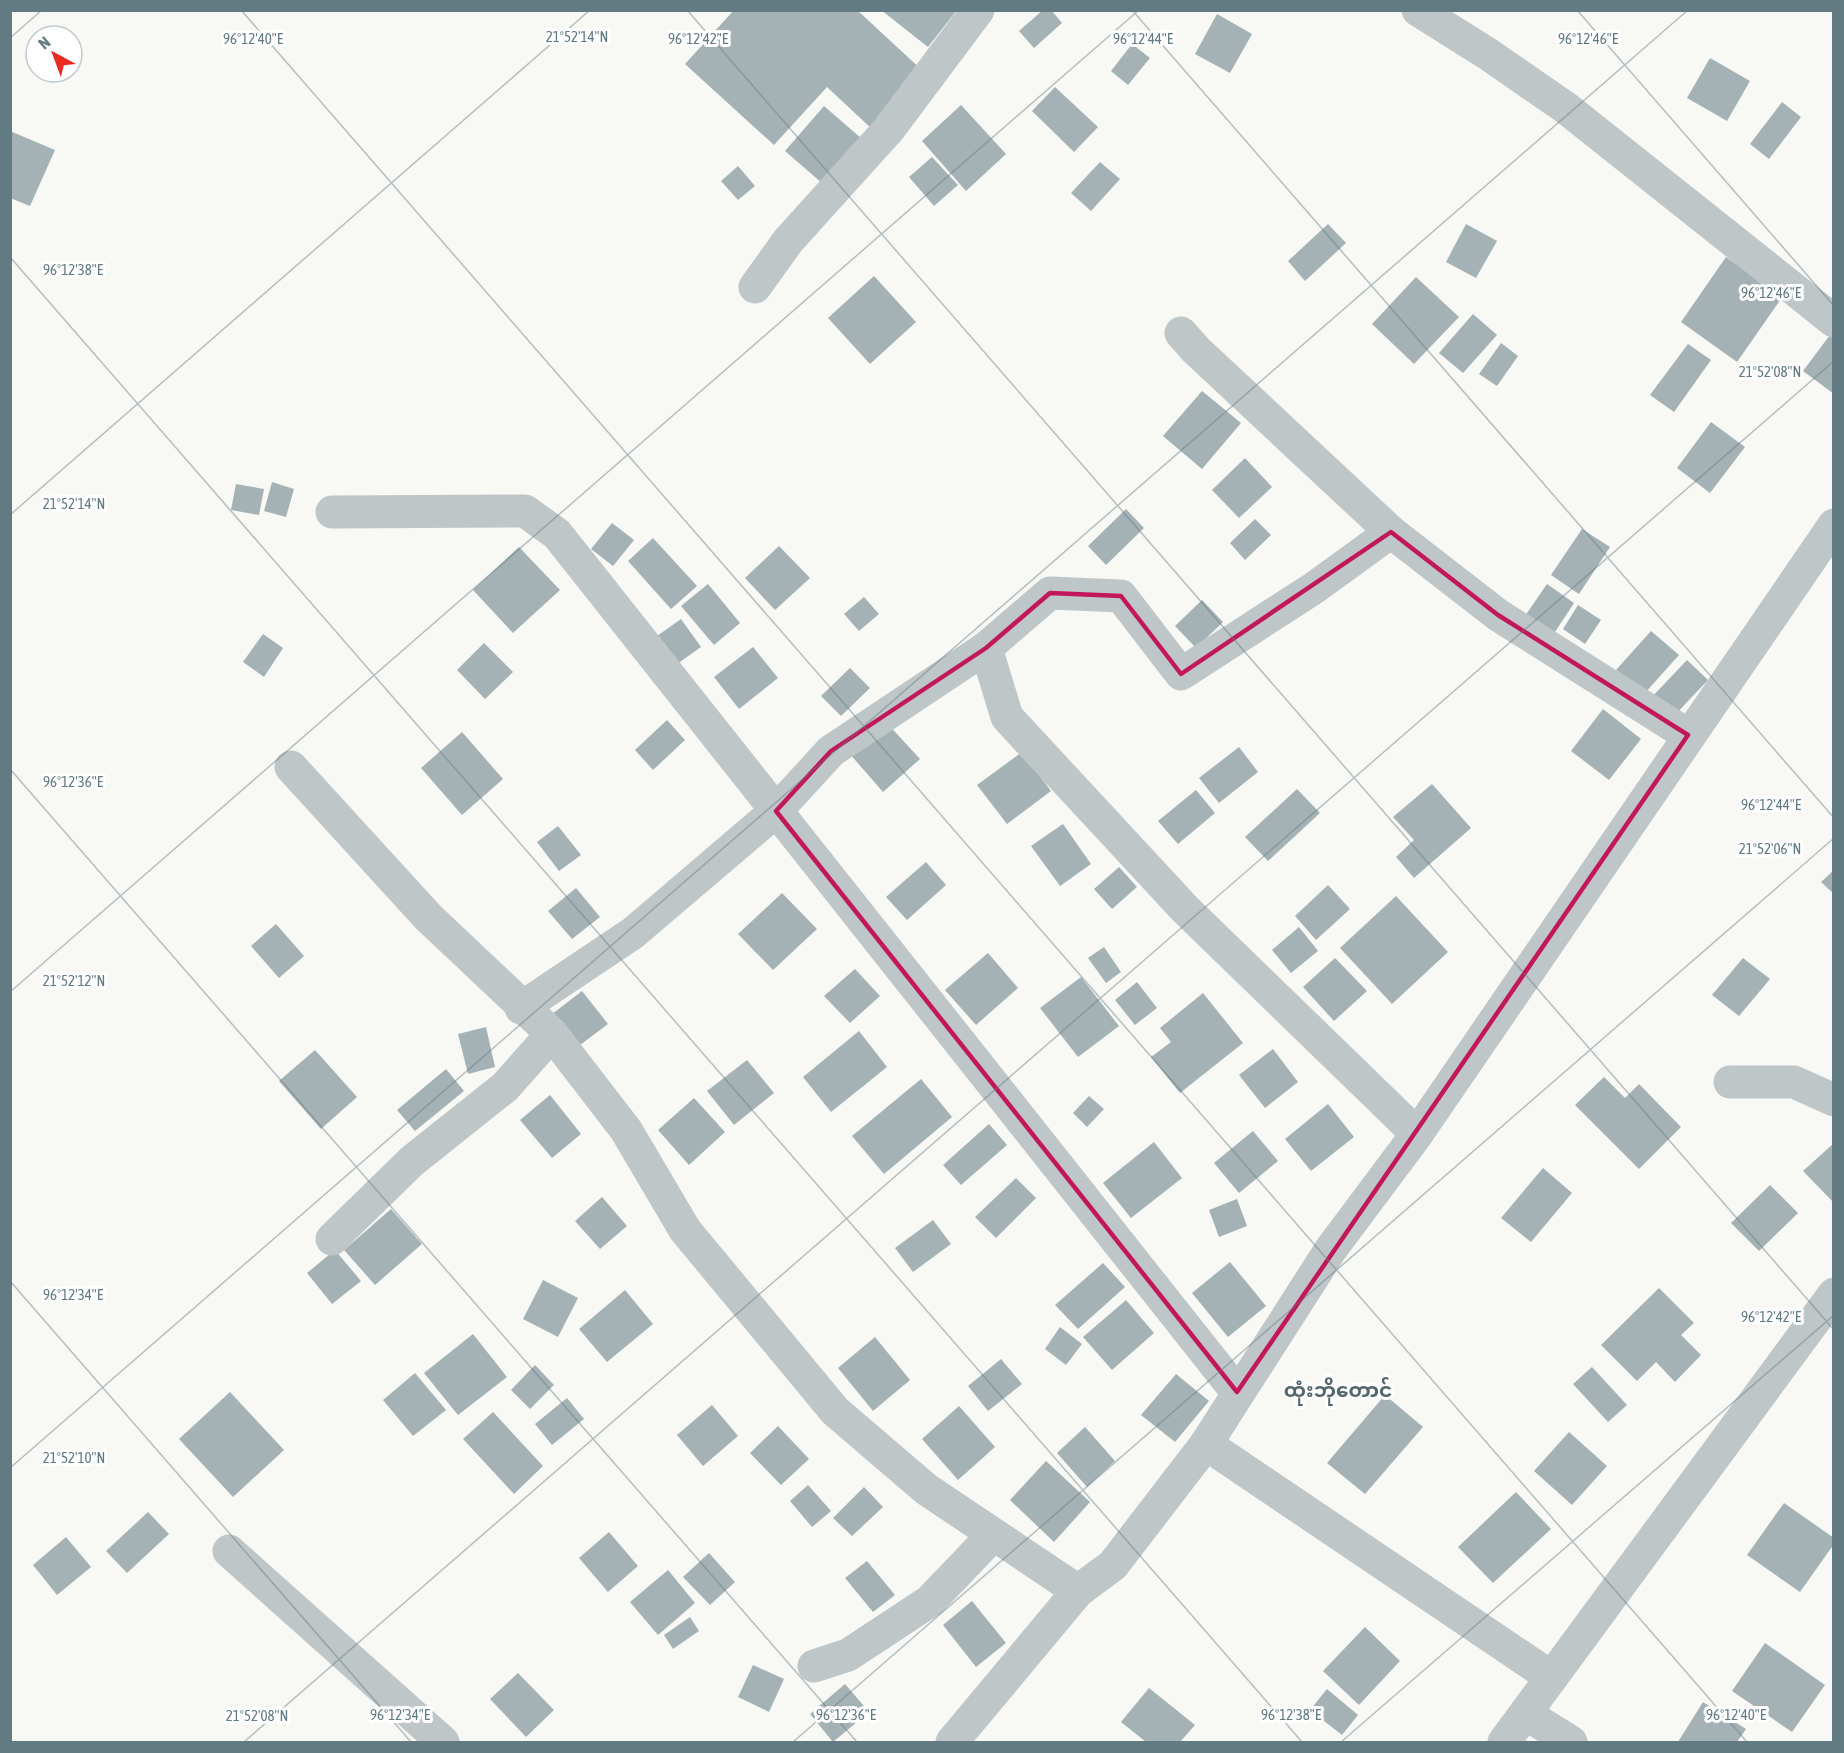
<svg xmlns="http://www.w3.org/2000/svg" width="1844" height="1753" viewBox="0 0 1844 1753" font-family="'Asap Condensed','Noto Sans Myanmar',sans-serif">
  <rect width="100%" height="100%" fill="#f8f8f5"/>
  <g fill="#a5b2b5">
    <polygon points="734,10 857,10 924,72 872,129 827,87 774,145 685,64"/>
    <polygon points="881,10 957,10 928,47"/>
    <polygon points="1043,10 1051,10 1062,23 1034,48 1019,31"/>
    <polygon points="1217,14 1252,34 1230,73 1195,54"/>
    <polygon points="1132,44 1150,58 1128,85 1111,71"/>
    <polygon points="1710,58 1750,81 1727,121 1687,98"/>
    <polygon points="1055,87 1098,127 1074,152 1032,111"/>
    <polygon points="1782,102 1801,117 1769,159 1750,144"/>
    <polygon points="961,105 1006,154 966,191 922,141"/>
    <polygon points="824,106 862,139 823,184 785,151"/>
    <polygon points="10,131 55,150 30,206 10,198"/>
    <polygon points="932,157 958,185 934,206 909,177"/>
    <polygon points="1100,162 1120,179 1091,211 1071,193"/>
    <polygon points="738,166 755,186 738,200 721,181"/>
    <polygon points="1328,224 1346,243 1305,281 1288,261"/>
    <polygon points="1466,224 1497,241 1476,278 1446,262"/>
    <polygon points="1726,257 1783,296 1737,362 1681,322"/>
    <polygon points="874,276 916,322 870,364 828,318"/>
    <polygon points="1416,277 1459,317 1414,364 1372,324"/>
    <polygon points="1473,314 1497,335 1463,373 1439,353"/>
    <polygon points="1830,335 1834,338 1834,394 1803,371"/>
    <polygon points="1501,343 1518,356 1497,386 1479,374"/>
    <polygon points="1688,344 1711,360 1674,412 1650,395"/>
    <polygon points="1202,391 1241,423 1202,469 1163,436"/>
    <polygon points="1711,422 1745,447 1710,493 1677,468"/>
    <polygon points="1245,458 1272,487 1239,518 1212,490"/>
    <polygon points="272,482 294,489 286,517 264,511"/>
    <polygon points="236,484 264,489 259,515 231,510"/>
    <polygon points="1126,509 1144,528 1106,565 1088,546"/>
    <polygon points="1255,519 1271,535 1245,560 1230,543"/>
    <polygon points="612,523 634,540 613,566 591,549"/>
    <polygon points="1582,529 1610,547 1579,594 1551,575"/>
    <polygon points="653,538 697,586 671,609 628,561"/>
    <polygon points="779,546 810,578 775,610 745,578"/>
    <polygon points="519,547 560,590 513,633 473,590"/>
    <polygon points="708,584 740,623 714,645 681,606"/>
    <polygon points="1547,584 1574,603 1553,635 1525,616"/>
    <polygon points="864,597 879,614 859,631 844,614"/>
    <polygon points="1202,600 1223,622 1196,648 1175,626"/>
    <polygon points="1578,605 1601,620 1585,644 1563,629"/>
    <polygon points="681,619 701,647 677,664 657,636"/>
    <polygon points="1651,631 1679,655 1644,694 1616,670"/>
    <polygon points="263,634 283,648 264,677 243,662"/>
    <polygon points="484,643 513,672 485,699 457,670"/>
    <polygon points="753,647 778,678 739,709 714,677"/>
    <polygon points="1687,660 1708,680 1671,719 1650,699"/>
    <polygon points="850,668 870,688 841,716 821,696"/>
    <polygon points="1603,709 1641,739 1609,780 1571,751"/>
    <polygon points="667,720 685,740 653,770 635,750"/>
    <polygon points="885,721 920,759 883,792 849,753"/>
    <polygon points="462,732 503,779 462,815 421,768"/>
    <polygon points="1239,747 1258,772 1219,803 1199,778"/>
    <polygon points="1022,752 1051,791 1007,824 977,785"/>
    <polygon points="1432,784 1471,828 1414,878 1396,857 1414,840 1393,817"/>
    <polygon points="1297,789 1320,813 1268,861 1245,837"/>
    <polygon points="1196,790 1215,813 1178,844 1158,821"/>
    <polygon points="1063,824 1091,864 1060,886 1031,846"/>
    <polygon points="558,826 581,855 559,871 537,842"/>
    <polygon points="926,862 946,885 907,920 886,897"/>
    <polygon points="1119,867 1137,887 1112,909 1094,889"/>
    <polygon points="1834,870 1834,894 1821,882"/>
    <polygon points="1328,885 1350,909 1316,940 1295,916"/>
    <polygon points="576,888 600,917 572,939 548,911"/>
    <polygon points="782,893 817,929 773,970 738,934"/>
    <polygon points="1396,896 1448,952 1392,1004 1340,948"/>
    <polygon points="276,924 304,956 279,978 251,946"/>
    <polygon points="1299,927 1318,951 1291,973 1272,950"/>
    <polygon points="1104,947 1121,972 1106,983 1088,958"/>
    <polygon points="988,953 1018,988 976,1025 945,990"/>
    <polygon points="1335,958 1367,991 1334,1021 1303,987"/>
    <polygon points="1743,958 1770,979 1739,1016 1712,995"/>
    <polygon points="855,969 880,996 850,1023 824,996"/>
    <polygon points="1081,977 1119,1026 1078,1057 1040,1008"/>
    <polygon points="1137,982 1157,1008 1135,1025 1115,1000"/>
    <polygon points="582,991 608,1024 572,1051 547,1018"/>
    <polygon points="1203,993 1243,1043 1180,1093 1151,1057 1171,1042 1160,1028"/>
    <polygon points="486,1027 495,1067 468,1074 458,1034"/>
    <polygon points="859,1031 887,1067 831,1112 803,1077"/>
    <polygon points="1273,1049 1298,1082 1265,1108 1239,1075"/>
    <polygon points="315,1050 357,1097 321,1129 279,1081"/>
    <polygon points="747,1060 774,1093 734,1125 707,1091"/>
    <polygon points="446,1069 464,1091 415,1131 397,1110"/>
    <polygon points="1604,1077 1625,1098 1639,1084 1681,1127 1639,1169 1575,1105"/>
    <polygon points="921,1079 952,1117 884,1174 852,1136"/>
    <polygon points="550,1095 581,1134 552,1158 520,1120"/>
    <polygon points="1089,1096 1104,1109 1087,1127 1073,1113"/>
    <polygon points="694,1098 725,1132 689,1165 658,1130"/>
    <polygon points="1328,1104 1354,1137 1311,1171 1285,1139"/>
    <polygon points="989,1124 1007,1145 961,1185 943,1165"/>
    <polygon points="1253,1131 1278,1161 1239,1193 1214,1163"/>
    <polygon points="1154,1142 1182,1178 1131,1218 1103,1183"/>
    <polygon points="1834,1143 1834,1203 1803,1171"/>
    <polygon points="1543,1168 1572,1193 1531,1242 1501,1218"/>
    <polygon points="1016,1178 1036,1198 996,1238 975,1217"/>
    <polygon points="1770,1185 1798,1213 1759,1251 1731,1223"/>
    <polygon points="602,1197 627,1226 600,1249 575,1221"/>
    <polygon points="1237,1199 1247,1226 1219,1237 1209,1210"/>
    <polygon points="391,1209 422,1244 375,1285 344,1250"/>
    <polygon points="933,1220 951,1244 913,1272 895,1248"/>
    <polygon points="335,1250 361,1281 332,1304 307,1273"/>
    <polygon points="1230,1262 1266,1306 1228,1337 1192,1293"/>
    <polygon points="1103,1263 1125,1287 1078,1329 1055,1305"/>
    <polygon points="543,1280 578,1298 558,1337 523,1319"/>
    <polygon points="1659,1288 1694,1323 1681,1335 1701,1355 1675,1382 1656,1362 1637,1381 1601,1345"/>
    <polygon points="625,1290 653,1324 607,1362 579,1329"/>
    <polygon points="1126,1300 1154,1333 1112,1370 1083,1337"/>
    <polygon points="1060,1327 1082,1344 1066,1365 1045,1349"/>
    <polygon points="473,1334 507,1377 458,1415 424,1373"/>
    <polygon points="875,1337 910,1380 873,1411 838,1368"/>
    <polygon points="1001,1359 1022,1384 988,1411 968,1386"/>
    <polygon points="535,1365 554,1385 530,1409 511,1390"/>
    <polygon points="1592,1367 1627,1405 1608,1422 1573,1384"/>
    <polygon points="415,1373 446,1410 413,1436 383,1400"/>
    <polygon points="1176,1374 1209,1401 1175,1442 1141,1415"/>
    <polygon points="230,1392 284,1450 233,1497 179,1439"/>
    <polygon points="1385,1395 1423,1427 1365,1494 1327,1463"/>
    <polygon points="567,1398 584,1419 552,1445 535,1424"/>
    <polygon points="712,1405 738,1436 703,1466 677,1435"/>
    <polygon points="959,1406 995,1447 958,1480 922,1439"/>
    <polygon points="493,1412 543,1466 514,1494 463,1439"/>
    <polygon points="778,1426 809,1459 781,1485 750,1453"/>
    <polygon points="1085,1427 1115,1461 1087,1487 1057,1453"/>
    <polygon points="1569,1432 1607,1466 1572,1505 1534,1471"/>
    <polygon points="1046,1461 1090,1502 1054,1542 1010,1500"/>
    <polygon points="808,1485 831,1511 812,1527 790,1501"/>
    <polygon points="864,1487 883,1507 852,1536 833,1518"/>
    <polygon points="1516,1492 1551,1529 1493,1583 1458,1547"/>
    <polygon points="1784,1503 1834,1538 1834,1544 1800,1592 1747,1555"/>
    <polygon points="148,1512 169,1534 127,1573 106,1551"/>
    <polygon points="609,1532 638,1566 608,1592 579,1558"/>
    <polygon points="66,1537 91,1567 57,1595 33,1565"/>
    <polygon points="709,1553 735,1582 710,1605 683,1577"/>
    <polygon points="867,1561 895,1595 873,1612 845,1578"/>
    <polygon points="668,1570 695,1603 658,1635 630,1602"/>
    <polygon points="972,1601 1006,1643 976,1667 943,1625"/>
    <polygon points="690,1617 699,1631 673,1649 664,1635"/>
    <polygon points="1365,1627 1400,1661 1359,1705 1323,1671"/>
    <polygon points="1765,1643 1825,1685 1792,1732 1732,1691"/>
    <polygon points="753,1665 784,1679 769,1712 738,1697"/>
    <polygon points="518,1673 554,1710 526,1737 490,1699"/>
    <polygon points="845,1684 869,1712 833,1742 810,1714"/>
    <polygon points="1149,1688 1195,1725 1180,1742 1146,1742 1121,1722"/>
    <polygon points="1327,1689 1358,1715 1342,1735 1310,1710"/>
    <polygon points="1703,1702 1746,1729 1737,1742 1678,1742"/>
  </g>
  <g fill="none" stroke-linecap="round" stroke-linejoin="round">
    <g stroke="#bfc6c8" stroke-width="33">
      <polyline points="1418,10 1488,54 1566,108 1834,321"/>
      <polyline points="755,287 788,241 889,129 978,10"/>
      <polyline points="1181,333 1196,350 1391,532 1498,615 1688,735"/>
      <polyline points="332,512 525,511 557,534 1237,1392"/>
      <polyline points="986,648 1007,717 1185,909 1417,1134"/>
      <polyline points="291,767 428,917 552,1034 626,1130 685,1230 835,1411 926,1489 1078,1591"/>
      <polyline points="521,1008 633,933 776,811 831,751 986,648 1050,593 1121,596 1181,674 1314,588 1391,532"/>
      <polyline points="1730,1082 1794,1082 1834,1100"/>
      <polyline points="332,1239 412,1161 505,1087 552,1034"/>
      <polyline points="1206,1444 1551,1677"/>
      <polyline points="229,1551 443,1742"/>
      <polyline points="814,1666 848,1655 930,1601 993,1535"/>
      <polyline points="1526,1714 1571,1742"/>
      <polyline points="952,1742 1078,1591 1113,1565 1206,1444 1331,1249 1417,1134 1834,525"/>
      <polyline points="1504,1742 1834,1294"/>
    </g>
  </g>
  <path fill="none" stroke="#c2185b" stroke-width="4.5" stroke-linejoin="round" d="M1391,532L1498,615L1688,735L1237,1392L776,811L831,751L986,648L1050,593L1121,596L1181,674Z"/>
  <path fill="none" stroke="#627a82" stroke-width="1.5" stroke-opacity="0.45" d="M241,10L1747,1742M687,10L1834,1330M1132,10L1834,818M1577,10L1834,306M10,38L42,10M10,257L1302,1742M10,515L590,10M10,769L857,1742M10,992L1139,10M10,1281L411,1742M10,1468L1688,10M244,1742L1834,361M793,1742L1834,838M1341,1742L1834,1315"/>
  <g text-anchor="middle" stroke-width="6" stroke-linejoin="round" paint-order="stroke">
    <g font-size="20" font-weight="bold" fill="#54666c" stroke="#fff">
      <text x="1338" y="1397">ထုံးဘိုတောင်</text>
    </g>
  </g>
  <g font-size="15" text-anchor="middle" fill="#627a82" stroke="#fff" stroke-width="6" stroke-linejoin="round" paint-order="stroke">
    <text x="577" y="42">21°52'14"N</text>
    <text x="253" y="44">96°12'40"E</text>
    <text x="698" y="44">96°12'42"E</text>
    <text x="1143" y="44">96°12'44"E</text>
    <text x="1588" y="44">96°12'46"E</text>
    <text x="73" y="275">96°12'38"E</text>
    <text x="1771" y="298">96°12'46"E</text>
    <text x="1770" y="377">21°52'08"N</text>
    <text x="74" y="509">21°52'14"N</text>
    <text x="73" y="787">96°12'36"E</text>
    <text x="1771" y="810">96°12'44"E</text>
    <text x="1770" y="854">21°52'06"N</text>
    <text x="74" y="986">21°52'12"N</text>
    <text x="73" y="1300">96°12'34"E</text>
    <text x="1771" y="1322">96°12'42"E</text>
    <text x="74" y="1463">21°52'10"N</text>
    <text x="400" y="1720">96°12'34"E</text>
    <text x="846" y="1720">96°12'36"E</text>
    <text x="1291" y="1720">96°12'38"E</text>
    <text x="1736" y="1720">96°12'40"E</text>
    <text x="257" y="1721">21°52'08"N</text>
  </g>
  <rect width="1844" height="1753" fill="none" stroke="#627a82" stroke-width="24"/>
  <g transform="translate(54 54) rotate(319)"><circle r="28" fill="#ffffff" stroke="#c0cacd" stroke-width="1.5"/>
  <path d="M0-4.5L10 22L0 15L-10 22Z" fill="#eb2923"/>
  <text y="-9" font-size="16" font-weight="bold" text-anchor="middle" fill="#627a82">N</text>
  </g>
</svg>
